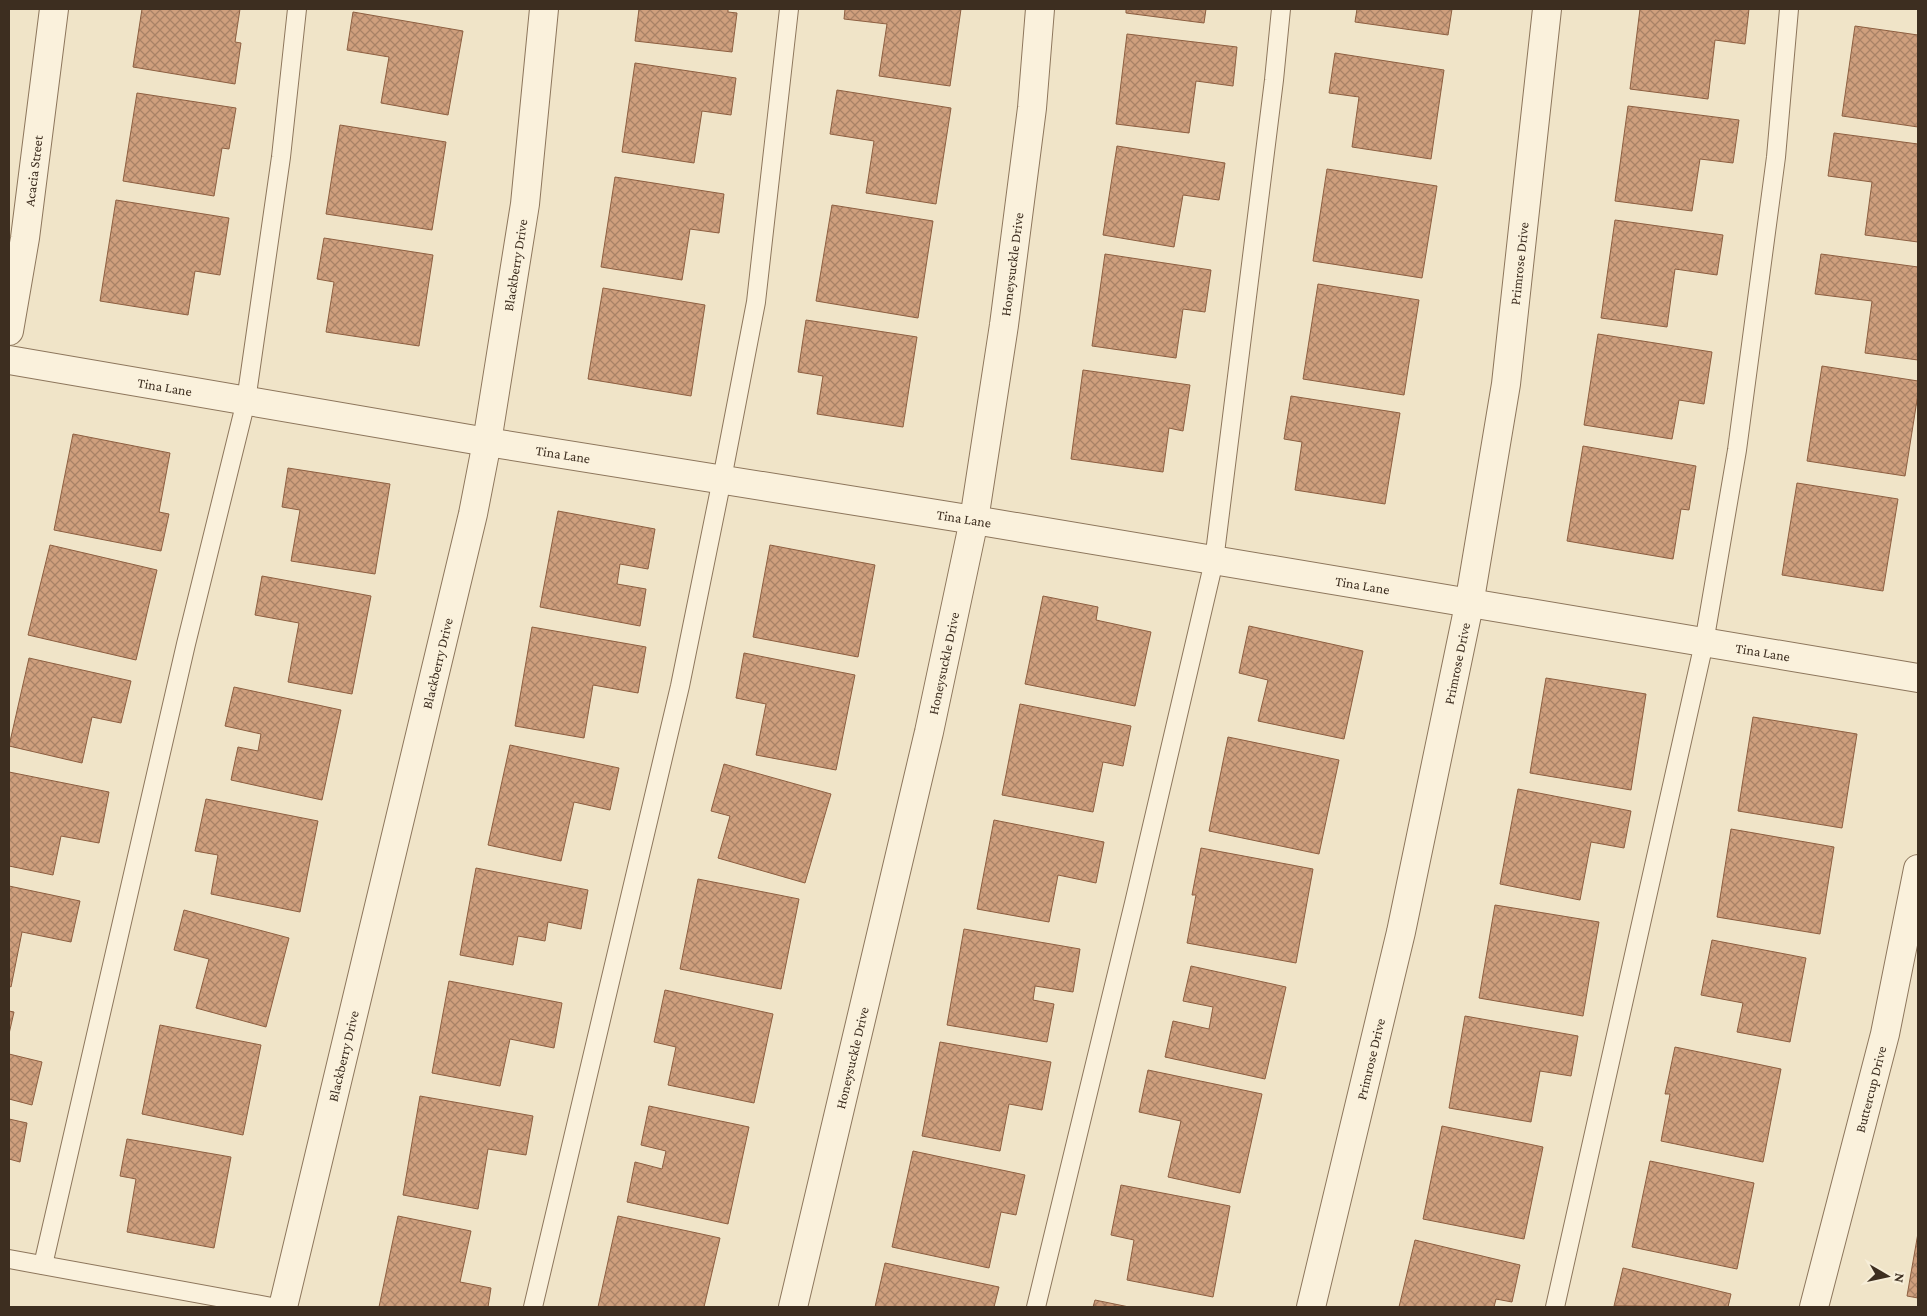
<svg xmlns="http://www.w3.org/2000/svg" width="1927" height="1316" viewBox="0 0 1927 1316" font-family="'Crimson Pro',serif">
  <defs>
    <pattern id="building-cross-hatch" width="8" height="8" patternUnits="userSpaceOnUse" patternTransform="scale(1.25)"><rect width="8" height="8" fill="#cf9f7d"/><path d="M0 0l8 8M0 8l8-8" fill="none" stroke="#a98266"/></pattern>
  </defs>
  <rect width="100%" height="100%" fill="#f0e4c8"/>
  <g fill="url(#building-cross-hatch)" stroke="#8d5f41">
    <polygon points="142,9 240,9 235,42 241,43 235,84 133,67"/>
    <polygon points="639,9 728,9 728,12 737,13 732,52 635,41"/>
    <polygon points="845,9 961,9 950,86 879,76 887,24 844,19"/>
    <polygon points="1126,9 1206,9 1204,23 1126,13"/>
    <polygon points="1357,9 1452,9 1448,35 1355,22"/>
    <polygon points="1640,9 1749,9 1745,44 1715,40 1708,99 1630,89"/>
    <polygon points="353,12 463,31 448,115 381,103 389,57 347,50"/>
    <polygon points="1855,26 1918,35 1918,127 1842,116"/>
    <polygon points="1127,34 1237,47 1233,86 1196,81 1189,133 1116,124"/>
    <polygon points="1335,53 1444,70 1431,159 1352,147 1359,97 1329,93"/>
    <polygon points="635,63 736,78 731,115 702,111 694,163 622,152"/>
    <polygon points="837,90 951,108 936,204 866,193 874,141 830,134"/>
    <polygon points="137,93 236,108 229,149 222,148 214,196 123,181"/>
    <polygon points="1628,106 1739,120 1733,163 1700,159 1692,211 1615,201"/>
    <polygon points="340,125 446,142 432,230 326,214"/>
    <polygon points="1834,133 1918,144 1918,242 1865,235 1872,182 1828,176"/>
    <polygon points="1117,146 1225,163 1219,200 1183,195 1174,247 1103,235"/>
    <polygon points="1327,169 1437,186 1422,278 1313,261"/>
    <polygon points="615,177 724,194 719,233 690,229 682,280 601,267"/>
    <polygon points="116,200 229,218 220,275 195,271 188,315 100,301"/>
    <polygon points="832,205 933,221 918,318 816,301"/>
    <polygon points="1615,220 1723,235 1717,275 1675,269 1667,327 1601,318"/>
    <polygon points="324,238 433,255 419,346 326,332 334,282 317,279"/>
    <polygon points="1105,254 1211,270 1205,312 1183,309 1176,358 1092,346"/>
    <polygon points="1821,254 1918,267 1918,360 1865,353 1872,301 1815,294"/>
    <polygon points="1318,284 1419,300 1404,395 1303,379"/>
    <polygon points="603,288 705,305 691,396 588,379"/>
    <polygon points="806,320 917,337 903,427 817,414 823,376 798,372"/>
    <polygon points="1598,334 1712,352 1704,404 1679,400 1672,439 1584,425"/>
    <polygon points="1822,366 1918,381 1918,394 1905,476 1807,461"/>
    <polygon points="1083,370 1190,385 1183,431 1169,428 1163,472 1071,459"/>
    <polygon points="1291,396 1400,413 1385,504 1295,490 1302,442 1284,439"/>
    <polygon points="73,434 170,453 159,512 169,514 161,551 54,530"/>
    <polygon points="1583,446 1696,466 1689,510 1681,509 1673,559 1567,541"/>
    <polygon points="288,468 390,484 375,574 291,561 300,510 282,507"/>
    <polygon points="1797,483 1898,499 1883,591 1782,575"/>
    <polygon points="558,511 655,529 648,569 620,564 617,584 646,589 640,626 540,607"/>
    <polygon points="50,545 157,570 136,660 28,635"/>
    <polygon points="770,545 875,565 858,657 753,637"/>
    <polygon points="262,576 371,596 352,694 288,682 299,623 255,615"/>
    <polygon points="1043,596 1098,607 1096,620 1151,632 1135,706 1025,684"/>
    <polygon points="1249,626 1363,651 1344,739 1258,721 1268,680 1239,673"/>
    <polygon points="532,627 646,647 638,693 593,685 584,738 515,726"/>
    <polygon points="744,653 855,675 836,770 756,755 766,704 736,698"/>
    <polygon points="29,658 131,681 121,723 92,717 82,763 9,746"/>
    <polygon points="1546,678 1646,694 1631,790 1530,773"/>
    <polygon points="234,687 341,710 322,800 231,780 238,747 258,751 261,734 225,726"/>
    <polygon points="1020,704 1131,726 1123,766 1103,762 1093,812 1002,795"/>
    <polygon points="1753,717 1857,734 1842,828 1738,811"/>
    <polygon points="1228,737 1339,760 1319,854 1209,831"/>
    <polygon points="510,745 619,768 610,810 574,802 561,861 488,845"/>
    <polygon points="724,764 831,794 805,883 718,858 730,816 711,811"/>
    <polygon points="9,772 109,792 99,843 61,836 53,875 9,866"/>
    <polygon points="1518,789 1631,811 1624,848 1591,842 1580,900 1500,884"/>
    <polygon points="206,799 318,821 300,912 211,894 218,855 195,851"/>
    <polygon points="994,820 1104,842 1096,883 1058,875 1049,922 977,909"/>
    <polygon points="1731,829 1834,847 1820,934 1717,917"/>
    <polygon points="1201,848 1313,869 1296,963 1187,943 1196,895 1192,895"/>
    <polygon points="476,868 588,890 581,929 548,922 545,941 518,936 513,965 460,955"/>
    <polygon points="698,879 799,899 781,989 680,969"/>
    <polygon points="9,886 80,901 71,942 22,932 11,987 9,986"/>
    <polygon points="1495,905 1599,922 1583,1016 1479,998"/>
    <polygon points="184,910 289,938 266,1027 196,1008 209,959 174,950"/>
    <polygon points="964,929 1080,949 1073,992 1035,986 1033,1000 1054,1004 1047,1042 947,1025"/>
    <polygon points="1712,940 1806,958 1790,1042 1737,1032 1743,1003 1701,995"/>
    <polygon points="1191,966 1286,987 1265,1079 1165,1057 1173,1021 1209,1029 1213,1007 1183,1001"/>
    <polygon points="449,981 562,1003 554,1048 510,1039 500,1086 432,1073"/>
    <polygon points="665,990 773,1014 754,1103 668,1085 676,1047 654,1042"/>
    <polygon points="9,1011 14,1012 9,1034"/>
    <polygon points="1465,1016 1578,1036 1571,1076 1540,1071 1531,1122 1449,1108"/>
    <polygon points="160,1025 261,1045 243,1135 142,1114"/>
    <polygon points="940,1042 1051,1062 1042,1110 1009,1104 1000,1151 922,1136"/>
    <polygon points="1675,1047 1781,1069 1763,1162 1661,1141 1670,1094 1665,1094"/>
    <polygon points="9,1054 42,1062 32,1105 9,1099"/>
    <polygon points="1148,1070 1262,1094 1240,1193 1168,1177 1181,1121 1139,1112"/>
    <polygon points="420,1096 533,1116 526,1155 488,1149 478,1209 403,1195"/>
    <polygon points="649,1106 749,1127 728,1224 627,1202 635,1162 662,1169 666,1151 641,1145"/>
    <polygon points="9,1119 27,1123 20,1162 9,1159"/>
    <polygon points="1442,1126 1543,1147 1524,1239 1423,1219"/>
    <polygon points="127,1139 231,1157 214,1248 127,1232 136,1179 120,1176"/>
    <polygon points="913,1151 1025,1175 1016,1215 1001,1212 989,1268 892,1247"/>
    <polygon points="1650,1161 1754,1183 1737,1269 1632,1247"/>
    <polygon points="1121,1185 1230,1206 1213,1297 1127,1280 1134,1240 1111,1235"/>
    <polygon points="398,1216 471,1231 460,1282 491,1288 488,1307 379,1307"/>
    <polygon points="618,1216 720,1238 704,1307 598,1307"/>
    <polygon points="1918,1233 1918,1298 1907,1296"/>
    <polygon points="1415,1240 1520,1265 1512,1302 1496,1299 1494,1307 1399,1307"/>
    <polygon points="885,1263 999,1287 994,1307 875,1307"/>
    <polygon points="1623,1268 1731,1294 1728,1307 1614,1306"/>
    <polygon points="1095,1300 1129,1307 1093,1307"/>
  </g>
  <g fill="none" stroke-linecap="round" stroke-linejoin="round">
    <g stroke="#8d765c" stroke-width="20">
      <g id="lane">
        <polyline points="9,1259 272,1307"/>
        <polyline points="43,1265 186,644 246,401 281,157 297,9"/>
        <polyline points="533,1307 680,686 722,479 756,302 789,9"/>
        <polyline points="1036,1307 1134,903 1214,561 1274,80 1281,9"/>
        <polyline points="1555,1307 1704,643 1737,450 1776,157 1789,9"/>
      </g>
    </g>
    <g stroke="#8d765c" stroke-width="30">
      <g id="street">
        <path id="s1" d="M9,331L25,238L54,9"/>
        <path id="s2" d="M9,360L487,442L974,520L1918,678"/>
        <path id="s3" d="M283,1307L473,514L487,442L525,204L544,9"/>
        <path id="s4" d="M793,1307L929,732L974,520L1004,325L1032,108L1040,9"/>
        <path id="s5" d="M1311,1307L1401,932L1469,605L1506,384L1547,9"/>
        <path id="s6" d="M1814,1307L1885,1034L1918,869"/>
      </g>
    </g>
    <use href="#lane" stroke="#faf1dc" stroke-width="18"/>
    <use href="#street" stroke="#faf1dc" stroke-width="28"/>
  </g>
  <g text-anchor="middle" stroke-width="4.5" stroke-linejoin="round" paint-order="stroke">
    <g font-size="14" fill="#3d2e20" stroke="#f7eed8">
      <text dy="5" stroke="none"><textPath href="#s1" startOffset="162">Acacia Street</textPath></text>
      <text dy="5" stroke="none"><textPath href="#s5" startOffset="1065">Primrose Drive</textPath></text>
      <text dy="5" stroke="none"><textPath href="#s4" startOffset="1066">Honeysuckle Drive</textPath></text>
      <text dy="5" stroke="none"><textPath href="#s3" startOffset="1068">Blackberry Drive</textPath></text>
      <text dy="5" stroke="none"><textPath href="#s2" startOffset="158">Tina Lane</textPath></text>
      <text dy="5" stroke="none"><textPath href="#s2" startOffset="562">Tina Lane</textPath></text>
      <text dy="5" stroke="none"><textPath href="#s2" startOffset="968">Tina Lane</textPath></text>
      <text dy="5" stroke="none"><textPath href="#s2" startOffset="1372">Tina Lane</textPath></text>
      <text dy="5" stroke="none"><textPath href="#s2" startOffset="1778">Tina Lane</textPath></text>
      <text dy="5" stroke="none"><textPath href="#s3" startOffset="662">Blackberry Drive</textPath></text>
      <text dy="5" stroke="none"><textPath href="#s4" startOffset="661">Honeysuckle Drive</textPath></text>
      <text dy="5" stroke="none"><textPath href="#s5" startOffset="660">Primrose Drive</textPath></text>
      <text dy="5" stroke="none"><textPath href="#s3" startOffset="258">Blackberry Drive</textPath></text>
      <text dy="5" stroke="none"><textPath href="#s4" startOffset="256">Honeysuckle Drive</textPath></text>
      <text dy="5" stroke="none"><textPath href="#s5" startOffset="255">Primrose Drive</textPath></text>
      <text dy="5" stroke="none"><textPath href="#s6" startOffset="225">Buttercup Drive</textPath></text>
    </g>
  </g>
  <rect width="1927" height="1316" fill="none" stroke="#3d2e20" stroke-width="20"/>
  <g transform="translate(1887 1276) rotate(99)" stroke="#f7eed8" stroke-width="4" paint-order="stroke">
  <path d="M0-4L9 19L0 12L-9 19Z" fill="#3d2e20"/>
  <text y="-8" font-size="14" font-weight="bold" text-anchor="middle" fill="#3d2e20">N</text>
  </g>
</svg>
